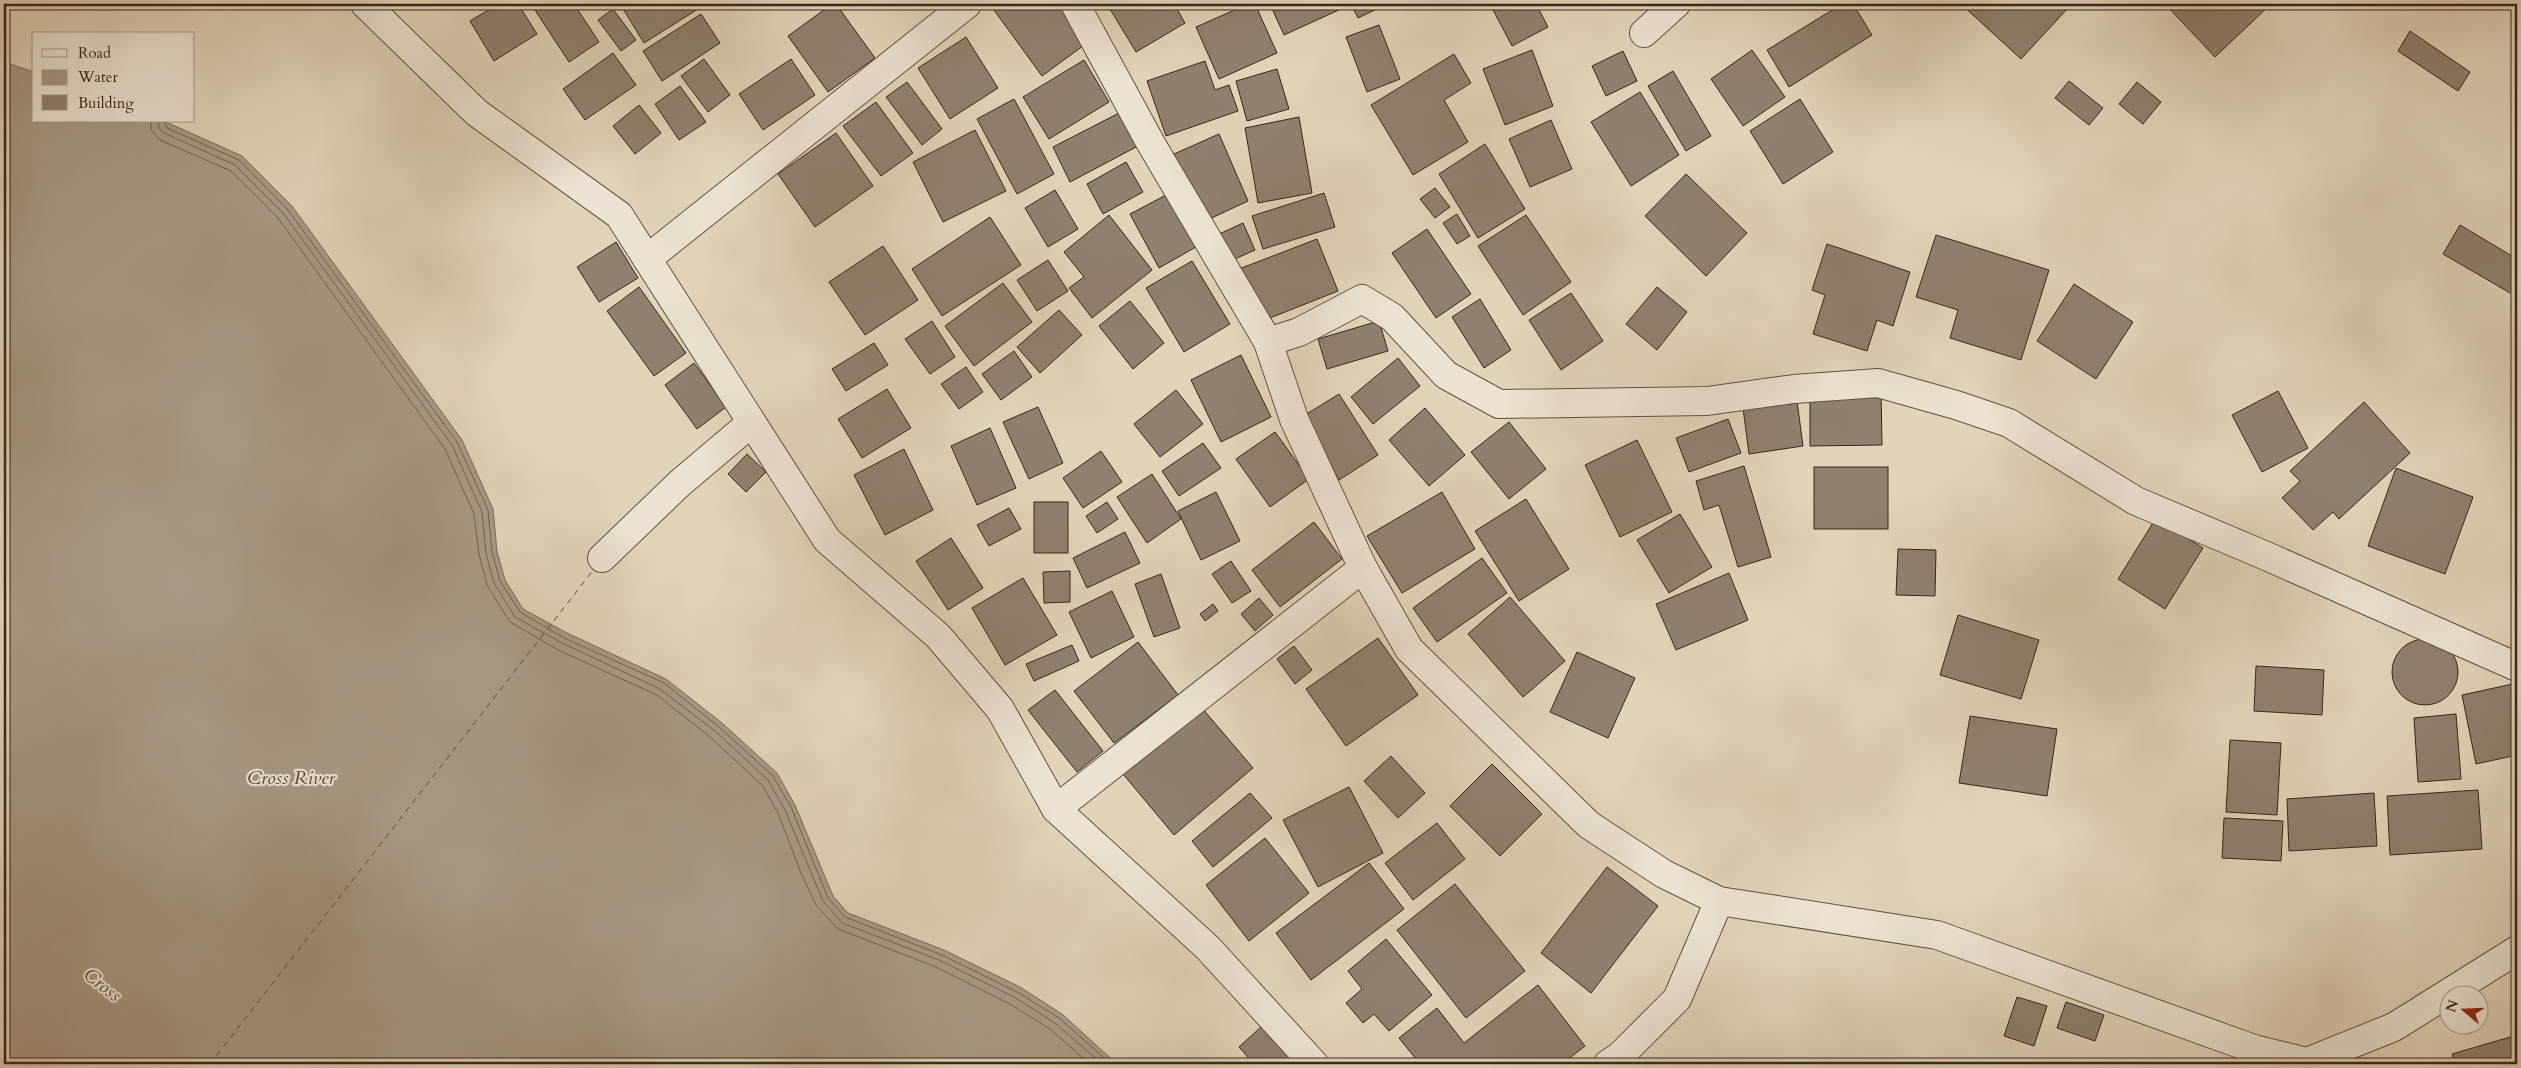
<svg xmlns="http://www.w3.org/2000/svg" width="2521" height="1068" viewBox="0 0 2521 1068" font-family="Cardo,serif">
  <rect width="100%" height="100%" fill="#e2d4b9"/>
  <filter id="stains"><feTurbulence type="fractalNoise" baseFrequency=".004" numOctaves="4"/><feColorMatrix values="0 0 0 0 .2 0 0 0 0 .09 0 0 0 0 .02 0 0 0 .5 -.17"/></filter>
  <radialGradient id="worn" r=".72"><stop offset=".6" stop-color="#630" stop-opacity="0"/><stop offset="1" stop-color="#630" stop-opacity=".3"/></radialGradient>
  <polygon fill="#a89984" stroke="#7b6b5a" points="4,62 34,72 34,121 164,121 242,156 292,206 462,440 493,509 497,551 505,580 523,609 567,633 666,679 722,723 777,773 795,805 833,896 848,913 944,950 1020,987 1062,1014 1117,1064 4,1064"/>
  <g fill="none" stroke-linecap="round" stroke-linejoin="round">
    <g stroke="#706050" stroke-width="1">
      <polyline points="150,121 152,131 160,140 231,171 278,218 445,449 474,514 479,554 487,585 510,622 558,650 657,695 710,737 762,785 778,813 801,873 816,905 838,929 936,967 1010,1004 1050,1029 1090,1064"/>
      <polyline points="158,121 159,128 164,133 235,165 283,213 452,445 482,512 486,553 494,583 515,617 562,643 660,689 715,731 768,780 785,810 823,901 842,923 939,960 1014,997 1055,1023 1102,1064"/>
      <polyline points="164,121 167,128 239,160 288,210 457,442 488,510 492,552 500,581 520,612 564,638 664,683 719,727 773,776 791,807 828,898 845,917 942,955 1017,992 1059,1018 1111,1064"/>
    </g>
    <polyline stroke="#5a483b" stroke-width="1" stroke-dasharray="6 5" stroke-linecap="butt" points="210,1064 594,569"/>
  </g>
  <g fill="#90806e" stroke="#38261c">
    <polygon points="498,4 518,4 537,34 494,61 470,21"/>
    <polygon points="531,4 574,4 599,42 569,62"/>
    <polygon points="620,4 706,4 644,43"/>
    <polygon points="832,4 836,4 875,58 828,92 788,36"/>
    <polygon points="995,4 1058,4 1087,43 1042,76 991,6"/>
    <polygon points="1107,4 1174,4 1185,23 1136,52"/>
    <polygon points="1248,4 1255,4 1277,53 1219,79 1196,27"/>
    <polygon points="1270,4 1339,4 1341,9 1284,35"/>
    <polygon points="1351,4 1387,4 1358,18"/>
    <polygon points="1490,4 1536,4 1548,27 1512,46"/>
    <polygon points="1842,4 1853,4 1872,35 1789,87 1767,50"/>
    <polygon points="1961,4 2061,4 2067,9 2021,59"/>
    <polygon points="2165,4 2271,4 2215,57"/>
    <polygon points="613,9 636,40 621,51 598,20"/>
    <polygon points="701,14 720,43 662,81 643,51"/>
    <polygon points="1379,25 1400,79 1367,92 1346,37"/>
    <polygon points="2410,31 2470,72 2458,91 2398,51"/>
    <polygon points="966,37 998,88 950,119 918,68"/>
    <polygon points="1532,50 1553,106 1505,125 1483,69"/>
    <polygon points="1752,50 1785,97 1743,126 1711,79"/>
    <polygon points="1623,51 1637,81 1606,96 1592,66"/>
    <polygon points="613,53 636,85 585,120 563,89"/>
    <polygon points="1454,54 1471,83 1444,100 1468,142 1413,175 1371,105"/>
    <polygon points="704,59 730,95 708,112 681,76"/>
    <polygon points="791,59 815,95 763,130 739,94"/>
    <polygon points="1084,60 1109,102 1049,139 1023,97"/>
    <polygon points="1205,61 1215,90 1229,85 1238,111 1166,136 1147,81"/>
    <polygon points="1277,69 1289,109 1247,121 1236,81"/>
    <polygon points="1673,71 1711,136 1686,151 1648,86"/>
    <polygon points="2069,81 2103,108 2089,125 2055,98"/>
    <polygon points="907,82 942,129 922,145 886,97"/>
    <polygon points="2137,82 2161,102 2143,124 2119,104"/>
    <polygon points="680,86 706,122 679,140 655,104"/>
    <polygon points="1640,92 1679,155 1631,186 1591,122"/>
    <polygon points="1014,99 1054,174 1017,194 977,119"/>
    <polygon points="1800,99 1833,152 1783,184 1750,131"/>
    <polygon points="876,102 913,153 881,176 843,126"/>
    <polygon points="639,105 661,133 635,154 613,126"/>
    <polygon points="1121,112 1138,146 1070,182 1053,147"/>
    <polygon points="1299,117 1312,193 1258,203 1245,128"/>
    <polygon points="1551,120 1572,169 1530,187 1509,139"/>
    <polygon points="975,130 1006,191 943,222 913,162"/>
    <polygon points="836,133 873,186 815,227 778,174"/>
    <polygon points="1219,134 1248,201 1203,222 1174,154"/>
    <polygon points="1485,144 1525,209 1478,238 1439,174"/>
    <polygon points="1126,162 1143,192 1103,214 1087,184"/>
    <polygon points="1686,174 1747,233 1706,276 1645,216"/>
    <polygon points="1435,188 1450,207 1435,218 1420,199"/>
    <polygon points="1055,190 1078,229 1048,247 1025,208"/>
    <polygon points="1324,193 1335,227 1263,249 1252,216"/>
    <polygon points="1168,194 1196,247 1159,268 1130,214"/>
    <polygon points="1457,214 1470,236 1457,244 1443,223"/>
    <polygon points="1109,215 1152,270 1092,318 1069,288 1084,277 1064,252"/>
    <polygon points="1526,215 1571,282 1523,315 1478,246"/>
    <polygon points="990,217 1021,265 942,316 912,269"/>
    <polygon points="1243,223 1255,250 1228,262 1217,235"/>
    <polygon points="2460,225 2517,259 2517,297 2443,254"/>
    <polygon points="1427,229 1471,294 1436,318 1392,253"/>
    <polygon points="1936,235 2049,270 2021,360 1950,338 1958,310 1916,297"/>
    <polygon points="1317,239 1338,291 1260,322 1239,269"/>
    <polygon points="616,242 638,278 599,302 577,267"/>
    <polygon points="1827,244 1910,272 1893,326 1877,320 1867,351 1813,334 1825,295 1812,290"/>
    <polygon points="883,246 918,300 865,335 829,282"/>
    <polygon points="1048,260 1068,291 1037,311 1017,280"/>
    <polygon points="1192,261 1230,324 1184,352 1146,288"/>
    <polygon points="1003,283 1032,322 974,366 945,326"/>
    <polygon points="2074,284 2133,322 2096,379 2037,341"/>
    <polygon points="639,287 686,353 654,376 607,311"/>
    <polygon points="1657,287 1687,312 1657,350 1626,324"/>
    <polygon points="1571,293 1603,341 1561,370 1529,320"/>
    <polygon points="1480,299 1511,350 1484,368 1452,317"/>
    <polygon points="1130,301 1164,343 1133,369 1099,326"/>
    <polygon points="1059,310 1082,335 1040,373 1017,347"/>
    <polygon points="932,321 955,357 930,374 905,339"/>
    <polygon points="1379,321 1388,351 1327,369 1318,339"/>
    <polygon points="874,343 888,365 846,391 832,369"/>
    <polygon points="1014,351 1032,377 1001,400 982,374"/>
    <polygon points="1241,355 1271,417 1221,442 1191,380"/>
    <polygon points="1398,358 1420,386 1373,424 1351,397"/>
    <polygon points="694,363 726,407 697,429 665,385"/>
    <polygon points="966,367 983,392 959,409 941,384"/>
    <polygon points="887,389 911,428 862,458 838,419"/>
    <polygon points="1176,390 1203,424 1160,457 1134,424"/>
    <polygon points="1881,391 1882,445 1810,446 1810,392"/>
    <polygon points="2278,391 2308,448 2262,472 2232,415"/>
    <polygon points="1339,394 1378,455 1339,480 1300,418"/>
    <polygon points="1797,401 1803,446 1749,454 1743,408"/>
    <polygon points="2364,402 2410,453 2339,519 2333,512 2313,530 2282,498 2300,481 2290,471"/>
    <polygon points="1038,407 1063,463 1029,479 1003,422"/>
    <polygon points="1425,408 1465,455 1429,486 1389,440"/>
    <polygon points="1728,419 1741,453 1689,472 1676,438"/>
    <polygon points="1509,422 1546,469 1509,499 1471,452"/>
    <polygon points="990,428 1016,488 977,505 951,446"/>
    <polygon points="1275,432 1309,479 1270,507 1236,459"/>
    <polygon points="1637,440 1672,512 1620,537 1585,465"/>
    <polygon points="1203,443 1221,468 1179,496 1162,471"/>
    <polygon points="904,449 933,510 885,535 854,475"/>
    <polygon points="1101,451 1122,482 1083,508 1063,478"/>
    <polygon points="747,454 766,472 746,492 728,474"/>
    <polygon points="1744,466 1771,557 1738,567 1719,505 1704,510 1696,481"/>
    <rect x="1814" y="467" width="74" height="62"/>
    <polygon points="2396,468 2473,497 2445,574 2368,546"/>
    <polygon points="1152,474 1181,519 1147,543 1117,497"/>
    <polygon points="1216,492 1240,541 1201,560 1178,511"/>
    <polygon points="1442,492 1475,549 1402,593 1367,536"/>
    <polygon points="1526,499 1569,569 1519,601 1475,531"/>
    <rect x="1034" y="502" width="34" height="51"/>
    <polygon points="1107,502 1118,519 1097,533 1086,516"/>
    <polygon points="1009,508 1021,529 989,546 977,525"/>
    <polygon points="1680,514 1712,567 1669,593 1637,540"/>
    <polygon points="2156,518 2203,548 2165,609 2118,579"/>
    <polygon points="1314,522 1342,559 1280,607 1252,570"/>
    <polygon points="1125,532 1140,563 1087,588 1073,558"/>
    <polygon points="951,538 983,588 948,610 916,561"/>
    <polygon points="1898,549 1936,550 1935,596 1896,595"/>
    <polygon points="1482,558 1507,593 1437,642 1413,608"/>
    <polygon points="1231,561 1251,591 1232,603 1212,574"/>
    <polygon points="1070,571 1070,602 1044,603 1043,572"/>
    <polygon points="1729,573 1748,620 1676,650 1656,604"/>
    <polygon points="1161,574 1180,628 1154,637 1135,584"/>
    <polygon points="1023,578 1057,635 1005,665 972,608"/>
    <polygon points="1112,591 1134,637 1091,658 1069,612"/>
    <polygon points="1510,597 1565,661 1523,697 1468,634"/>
    <polygon points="1259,598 1273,615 1255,631 1241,614"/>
    <polygon points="1213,604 1218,611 1205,621 1200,614"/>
    <polygon points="1958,615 2039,640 2021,699 1940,675"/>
    <polygon points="1378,638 1418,695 1346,746 1306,689"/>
    <circle cx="2425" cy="672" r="33"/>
    <polygon points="1138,642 1178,695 1114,743 1074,691"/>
    <polygon points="1072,645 1079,661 1034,681 1026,664"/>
    <polygon points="1294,646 1312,670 1295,684 1277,659"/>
    <polygon points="1577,652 1635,678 1608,738 1550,712"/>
    <polygon points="2256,666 2324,670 2322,715 2254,711"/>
    <polygon points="2517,683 2517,755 2476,764 2462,695"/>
    <polygon points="1055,690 1103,751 1077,772 1028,710"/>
    <polygon points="1202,708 1253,768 1174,835 1123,774"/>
    <polygon points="2456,714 2461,779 2418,782 2414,718"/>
    <polygon points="1970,716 2057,729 2047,796 1959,783"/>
    <polygon points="2230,740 2281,743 2277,815 2226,812"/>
    <polygon points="1391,756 1425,793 1398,818 1364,781"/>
    <polygon points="1492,764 1542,814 1500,856 1450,806"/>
    <polygon points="1349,787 1383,853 1318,887 1283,820"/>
    <polygon points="2478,790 2482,849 2390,855 2387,796"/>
    <polygon points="1250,793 1272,818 1213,867 1192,841"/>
    <polygon points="2374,793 2377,846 2289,851 2287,799"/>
    <polygon points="2224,818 2283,821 2281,861 2222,858"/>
    <polygon points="1437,823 1465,859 1413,900 1385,863"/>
    <polygon points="1265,838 1309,893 1249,941 1206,885"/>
    <polygon points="1369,863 1404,909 1311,980 1276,933"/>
    <polygon points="1607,867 1658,906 1591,993 1541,953"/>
    <polygon points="1455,884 1525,971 1466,1018 1397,930"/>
    <polygon points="1386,939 1432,995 1389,1031 1374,1014 1363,1023 1346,1003 1362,989 1348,971"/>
    <polygon points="1538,985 1585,1046 1562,1064 1420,1064 1399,1038 1437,1008 1464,1043"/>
    <polygon points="2017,997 2047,1006 2034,1046 2004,1036"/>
    <polygon points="2066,1002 2104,1015 2095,1041 2057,1028"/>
    <polygon points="1262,1026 1298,1064 1254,1064 1239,1047"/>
    <polygon points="2517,1035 2517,1064 2455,1064 2452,1054"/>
  </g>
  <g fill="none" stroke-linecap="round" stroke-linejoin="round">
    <g stroke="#625243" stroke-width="30">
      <g id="street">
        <polyline points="365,4 477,113 619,215 827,540 938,636 1000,709 1056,809 1208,948 1314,1064"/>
        <polyline points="1075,4 1150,142 1268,342 1294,419 1363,568 1409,649 1589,825 1664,874 1719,901 1937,935 2254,1049 2307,1062 2394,1027 2517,950"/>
        <polyline points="1644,33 1676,4"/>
        <polyline points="647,259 967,4"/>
        <polyline points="1268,342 1299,332 1362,299 1392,317 1446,375 1499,404 1707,401 1794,389 1878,383 1956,405 2009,423 2136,501 2264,555 2517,667"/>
        <polyline points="602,558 680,483 751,423"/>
        <polyline points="1056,809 1363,568"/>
        <polyline points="1608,1064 1620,1056 1677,999 1719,901"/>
      </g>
    </g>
    <use href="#street" stroke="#ece3d2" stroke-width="28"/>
  </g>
  <g text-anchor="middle" stroke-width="4.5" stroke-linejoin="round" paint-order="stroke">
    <g font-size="19" font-style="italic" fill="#5a483b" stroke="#ece3d2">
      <text x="291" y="784">Cross River</text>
      <text transform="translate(103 984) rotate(38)" y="7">Cross</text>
    </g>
  </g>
  <rect width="2521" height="1068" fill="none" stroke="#e2d4b9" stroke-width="20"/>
  <rect x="5" y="5" width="2511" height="1058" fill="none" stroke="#38261c" stroke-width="2.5"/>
  <rect x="10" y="10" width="2501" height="1048" fill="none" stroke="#38261c"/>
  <rect x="32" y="32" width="162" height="90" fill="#ece3d2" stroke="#a49789"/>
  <rect x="42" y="49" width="25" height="8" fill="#ece3d2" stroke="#a49789"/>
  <text x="78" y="58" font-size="15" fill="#38261c">Road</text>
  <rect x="42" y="70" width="25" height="15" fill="#a89984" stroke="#a49789"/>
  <text x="78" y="82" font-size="15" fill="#38261c">Water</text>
  <rect x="42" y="95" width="25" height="15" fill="#90806e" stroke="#a49789"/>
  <text x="78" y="108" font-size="15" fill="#38261c">Building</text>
  <g transform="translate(2464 1010) rotate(289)"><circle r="24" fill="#ece3d2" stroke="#a49789"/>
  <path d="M0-4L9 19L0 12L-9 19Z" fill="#8f2418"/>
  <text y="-8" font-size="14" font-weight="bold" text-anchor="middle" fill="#38261c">N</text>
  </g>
  <rect width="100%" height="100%" filter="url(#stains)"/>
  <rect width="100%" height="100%" fill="url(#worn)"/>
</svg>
